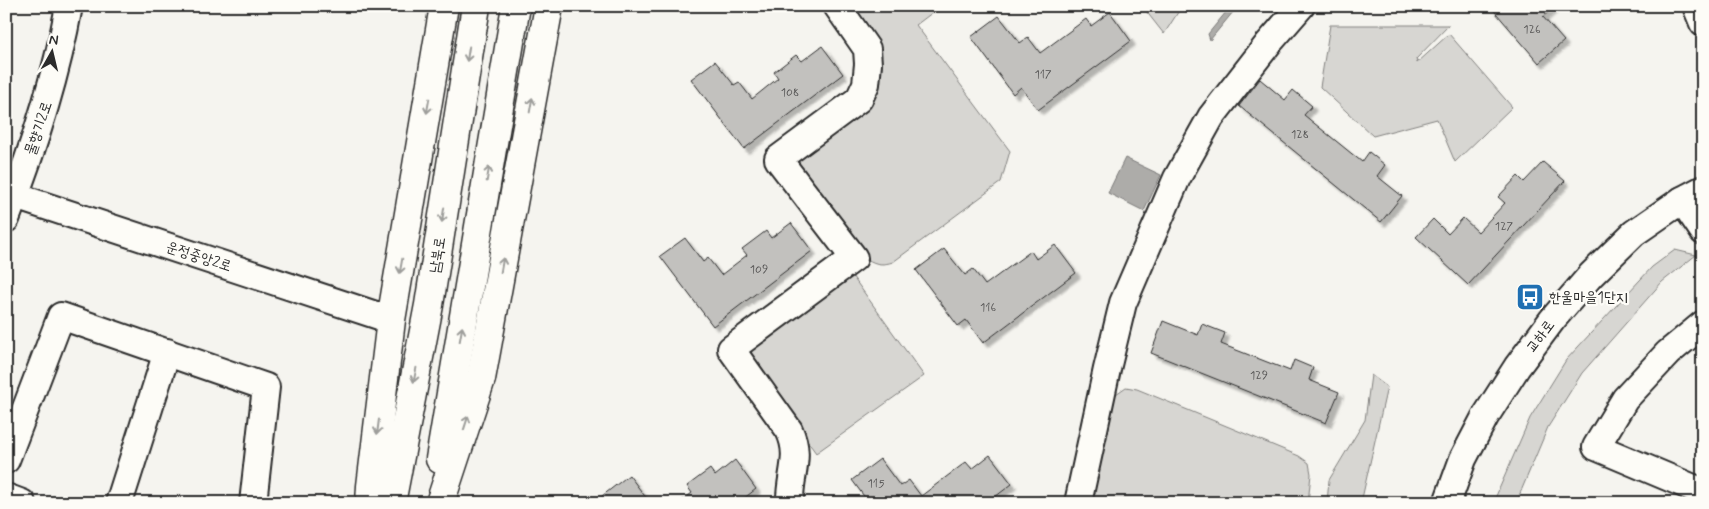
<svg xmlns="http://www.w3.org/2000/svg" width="1709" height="509" viewBox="0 0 1709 509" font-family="Mynerve,'Poor Story',sans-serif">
  <defs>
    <filter id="shadow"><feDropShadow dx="4.5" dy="4.5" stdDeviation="1" flood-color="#0004"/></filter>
  </defs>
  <rect width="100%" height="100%" fill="#f5f4ef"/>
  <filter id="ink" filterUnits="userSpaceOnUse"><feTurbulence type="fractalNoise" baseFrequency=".02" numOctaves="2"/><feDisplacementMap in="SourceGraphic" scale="10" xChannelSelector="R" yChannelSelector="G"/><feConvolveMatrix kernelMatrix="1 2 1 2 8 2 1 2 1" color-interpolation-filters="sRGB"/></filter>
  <g filter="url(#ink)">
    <g fill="#d7d6d2" stroke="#81807e">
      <path d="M853,6H941L916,25L1010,151L1001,182L893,262C883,265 877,265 867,259L797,161L867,111L873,102L879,56L854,10Z"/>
      <polygon points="1142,6 1182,6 1164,34"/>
      <polygon points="1330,25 1449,25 1416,59 1417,63 1449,34 1512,107 1455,162 1437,119 1373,136 1320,87"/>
      <polygon points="1675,250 1696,255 1662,282 1582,373 1548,427 1516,503 1493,503 1530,418 1566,360 1652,267"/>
      <polygon points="850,273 924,376 816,453 742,351"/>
      <polygon points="1371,375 1387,387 1361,503 1327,503 1329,480 1365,420"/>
      <polygon points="1126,387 1137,389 1299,456 1309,463 1311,474 1308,503 1094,503 1093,494 1112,402 1116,394"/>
    </g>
    <g fill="#adaca9" stroke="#797877">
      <polygon points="1231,6 1238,6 1210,40 1208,34"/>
      <polygon points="1125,158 1161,175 1144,211 1108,193"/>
    </g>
    <g fill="#c2c1be" stroke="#2b2b2b" filter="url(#shadow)">
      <polygon points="1490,6 1555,6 1543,17 1564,41 1539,63"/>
      <polygon points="1110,12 1131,41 1038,110 1021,87 1013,94 971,37 999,16 1020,43 1028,37 1040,53 1086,19 1091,26"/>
      <polygon points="822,46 843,74 744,149 691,79 715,61 734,85 739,82 752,99 778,78 774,72 796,55 802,61"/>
      <polygon points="1260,79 1285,100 1293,90 1312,106 1304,115 1362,162 1369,152 1385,165 1377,176 1402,196 1381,222 1239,106"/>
      <polygon points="1543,162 1565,181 1468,285 1416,237 1433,219 1448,234 1463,218 1478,232 1505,203 1498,197 1518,176 1524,182"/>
      <polygon points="791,223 812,251 713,326 660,256 685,238 703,262 708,258 721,275 747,255 742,249 766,231 771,238"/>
      <polygon points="1055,245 1076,273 983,343 966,320 958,326 916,270 944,249 965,275 973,269 985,285 1031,251 1036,259"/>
      <polygon points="1163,321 1198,335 1202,324 1225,333 1221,344 1290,371 1294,360 1313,368 1309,380 1339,392 1326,423 1151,353"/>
      <polygon points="990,455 1012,484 987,503 869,503 852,480 880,459 900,486 909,480 921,496 966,462 972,469"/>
      <polygon points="735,460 756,489 738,503 679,503 692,493 687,486 710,469 715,476"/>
      <polygon points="629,475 650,503 593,503"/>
    </g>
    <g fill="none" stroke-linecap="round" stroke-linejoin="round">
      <g stroke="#2b2b2b" stroke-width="30">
        <g id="minor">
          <polyline points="1696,6 1703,23"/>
          <polyline points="6,193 391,320"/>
          <polyline points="1682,200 1703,231"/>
          <path d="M6,219C33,150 56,79 69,6"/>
          <polyline points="1703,324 1668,353 1625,399 1596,447 1703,492"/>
          <polyline points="6,460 61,316 266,387 253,503"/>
          <polyline points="6,497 22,503"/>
          <polyline points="119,503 167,352"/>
          <path d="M790,503C789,475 802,457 789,430L731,349L854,258L778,159L859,99L866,84L868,64L867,49L837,6"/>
          <polyline points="1078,503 1107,369 1123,303 1177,178 1211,117 1268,44 1301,6"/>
          <polyline points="1447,503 1463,459 1485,417 1517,367 1552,320 1591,275 1634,233 1682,200 1703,189"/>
        </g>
      </g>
      <g stroke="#2b2b2b" stroke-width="31">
        <g id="major">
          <polyline points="440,459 516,6"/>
          <polyline points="370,503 371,486 391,320 444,6"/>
          <polyline points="391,503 429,305 476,6"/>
          <polyline points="440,503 481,379 549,6"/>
        </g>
      </g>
      <use href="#minor" stroke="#fdfcf7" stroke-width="26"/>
      <use href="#major" stroke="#fdfcf7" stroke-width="28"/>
    </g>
    <defs><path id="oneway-shaft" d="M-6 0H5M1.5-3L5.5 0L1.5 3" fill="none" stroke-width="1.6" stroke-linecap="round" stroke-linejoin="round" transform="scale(1.25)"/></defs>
    <g stroke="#9e9e9b">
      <use href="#oneway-shaft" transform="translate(468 54) rotate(99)"/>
      <use href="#oneway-shaft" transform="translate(531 105) rotate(-80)"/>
      <use href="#oneway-shaft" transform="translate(428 106) rotate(100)"/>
      <use href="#oneway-shaft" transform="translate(488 174) rotate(-80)"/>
      <use href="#oneway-shaft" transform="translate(443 215) rotate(99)"/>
      <use href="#oneway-shaft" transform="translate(502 265) rotate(-80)"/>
      <use href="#oneway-shaft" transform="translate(401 266) rotate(100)"/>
      <use href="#oneway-shaft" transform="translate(461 334) rotate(-80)"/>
      <use href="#oneway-shaft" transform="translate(415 375) rotate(101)"/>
      <use href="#oneway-shaft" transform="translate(466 423) rotate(-72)"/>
      <use href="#oneway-shaft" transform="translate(378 427) rotate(97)"/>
    </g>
  </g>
  <defs>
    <g id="bus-square" transform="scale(1.4375)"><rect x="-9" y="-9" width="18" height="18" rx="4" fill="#1f6fb2" stroke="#fdfcf7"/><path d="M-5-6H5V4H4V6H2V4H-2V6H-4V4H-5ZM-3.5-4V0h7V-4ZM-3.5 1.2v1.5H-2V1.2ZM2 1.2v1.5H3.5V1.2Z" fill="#fff"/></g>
  </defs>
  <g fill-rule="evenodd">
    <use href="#bus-square" x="1530" y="297"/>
  </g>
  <g text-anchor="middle" stroke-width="4.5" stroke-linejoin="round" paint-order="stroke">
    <g font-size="12" fill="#515050">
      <text x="1532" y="33">126</text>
      <text x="1043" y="78">117</text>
      <text x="790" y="96">108</text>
      <text x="1300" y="138">128</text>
      <text x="1504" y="230">127</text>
      <text x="759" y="273">109</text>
      <text x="988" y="311">116</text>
      <text x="1259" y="379">129</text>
      <text x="876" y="487">115</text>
    </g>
    <g font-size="15" fill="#2b2b2b" stroke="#fdfcf7">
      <text transform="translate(38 128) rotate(-71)" y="5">물향기2로</text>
      <text transform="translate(437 255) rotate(-81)" y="5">남북로</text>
      <text transform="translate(199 256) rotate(18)" y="5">운정중앙2로</text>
      <text transform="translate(1540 336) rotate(-53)" y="5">교하로</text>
    </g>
    <g font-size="15" fill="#2b2b2b" stroke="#fdfcf7" text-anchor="start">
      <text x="1549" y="302">한울마을1단지</text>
    </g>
  </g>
  <rect width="1709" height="509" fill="none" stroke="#fdfcf7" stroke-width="25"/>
  <rect x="12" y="12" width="1684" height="484" fill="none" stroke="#2b2b2b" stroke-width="2" filter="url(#ink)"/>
  <g transform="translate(52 52) rotate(8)" stroke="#fdfcf7" stroke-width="4" paint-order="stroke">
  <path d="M0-4L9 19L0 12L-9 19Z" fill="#2b2b2b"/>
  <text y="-8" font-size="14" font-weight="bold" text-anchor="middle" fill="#2b2b2b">N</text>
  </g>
</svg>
